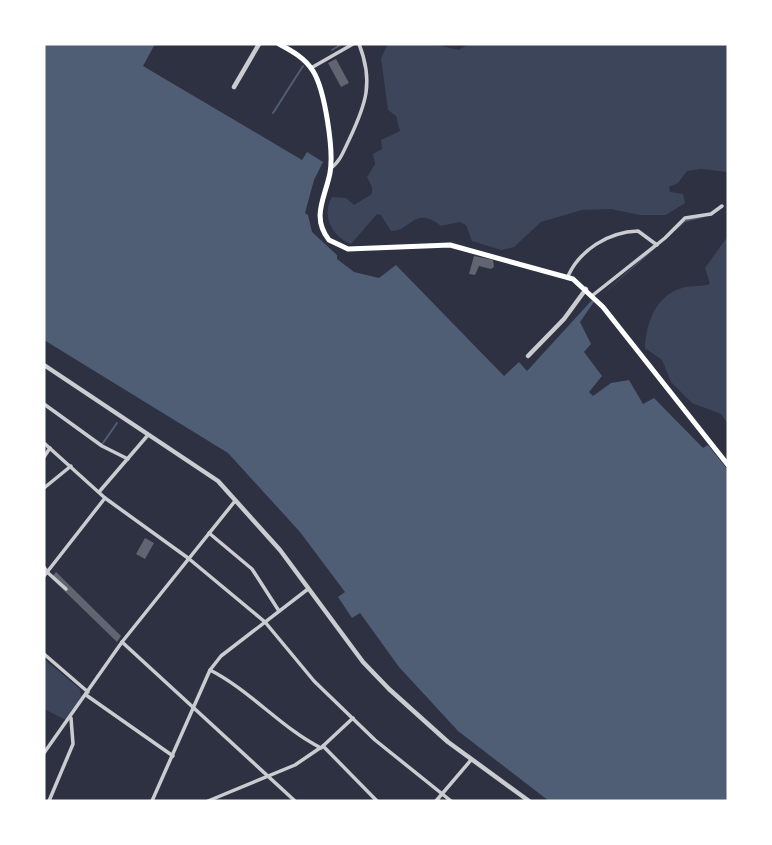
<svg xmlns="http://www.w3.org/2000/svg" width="772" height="845" viewBox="0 0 772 845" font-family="Signika,sans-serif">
  <rect width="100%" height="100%" fill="#2d3142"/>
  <g fill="#3c4559">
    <path d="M388,44H432L459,50L468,44H728V172L701,169L687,171L678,183L669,187L670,192L683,194L685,203L666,215H640L611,209L582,210L541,222L514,247L501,250L472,241L466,225L460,222L441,226C414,205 412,231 391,231L381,215L377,214L351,244C332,237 321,215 332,197L346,198L354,205L372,194V187L367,177L375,164L373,154L382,149L381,140L400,131L396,116L388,110L381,58Z"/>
    <path d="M728,236V424L721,414L692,403L671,382L662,360L645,348C646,323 656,295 682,288C692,285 702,287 710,284L705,268Z"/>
    <polygon points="44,659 80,689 81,697 66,720 44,709"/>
  </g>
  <g fill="#4f5d75">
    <polygon points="44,44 155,44 143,66 302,160 307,152 323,162 314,180 305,213 308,215 312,232 337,255 337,259 354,272 379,278 396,265 504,376 519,362 527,371 592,300 594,302 580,322 591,344 584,352 602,376 589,392 593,396 611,383 629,380 643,404 654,398 703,448 708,445 728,470 728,801 549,801 458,731 399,667 360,613 352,618 338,597 345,592 300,532 228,453 44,340"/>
    <polygon points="705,217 685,222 600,297 679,225 689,218"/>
  </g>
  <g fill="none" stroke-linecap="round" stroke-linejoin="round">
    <g stroke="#4f5d75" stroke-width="2">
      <polyline points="332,50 342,44"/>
      <polyline points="273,113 303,66"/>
      <polyline points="103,443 117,423"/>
    </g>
  </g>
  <g fill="#626471">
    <polygon points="336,59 349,83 341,87 328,63"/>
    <polygon points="474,256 493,260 494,267 491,269 479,266 475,275 469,274"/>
    <polygon points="145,538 154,543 145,559 136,554"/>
    <polygon points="56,572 121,636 117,642 51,578"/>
  </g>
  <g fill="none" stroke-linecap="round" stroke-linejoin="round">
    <g stroke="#caccd0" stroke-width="3.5">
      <polyline points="311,68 353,44"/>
      <path d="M331,168C340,162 344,150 349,140C366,104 374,82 359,44"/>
      <path d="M568,276C580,250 608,232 638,231L657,245"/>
      <polyline points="593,295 665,238 685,218 711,214 722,206"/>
      <polyline points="44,404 102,446 128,459"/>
      <polyline points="44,443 105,498 188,558 265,622 314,681 375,740 451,801"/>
      <polyline points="44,457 50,448"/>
      <polyline points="44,488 71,466"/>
      <polyline points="99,492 148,435"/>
      <polyline points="209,533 252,569 279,611"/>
      <polyline points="47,572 66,589"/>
      <polyline points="44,576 105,498"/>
      <polyline points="122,642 295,801"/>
      <polyline points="44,654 88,692"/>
      <path d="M210,670C251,691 280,727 321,748L323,746"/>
      <polyline points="86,695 173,756"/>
      <polyline points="353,718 323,746 377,801"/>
      <polyline points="44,753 122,642 235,501"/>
      <polyline points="49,801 73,744 71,718"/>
      <polyline points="152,801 210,670 221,656 308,589"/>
      <polyline points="208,801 295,765 320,748"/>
      <polyline points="436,801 471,760"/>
    </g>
    <g stroke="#caccd0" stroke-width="4.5">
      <polyline points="234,87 259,44"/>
      <polyline points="528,356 564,319 586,289"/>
      <polyline points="44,365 218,481 280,550 363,662 389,689 448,742 529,801"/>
      <polyline points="44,568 47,572"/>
    </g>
    <path stroke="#fff" stroke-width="5" d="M279,44C292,51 305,58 313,71C325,90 334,151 330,173C325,198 311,217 329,240L348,249L450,245L573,279L603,307L728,465"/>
  </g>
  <rect width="772" height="845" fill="none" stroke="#ffffff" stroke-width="91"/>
</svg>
